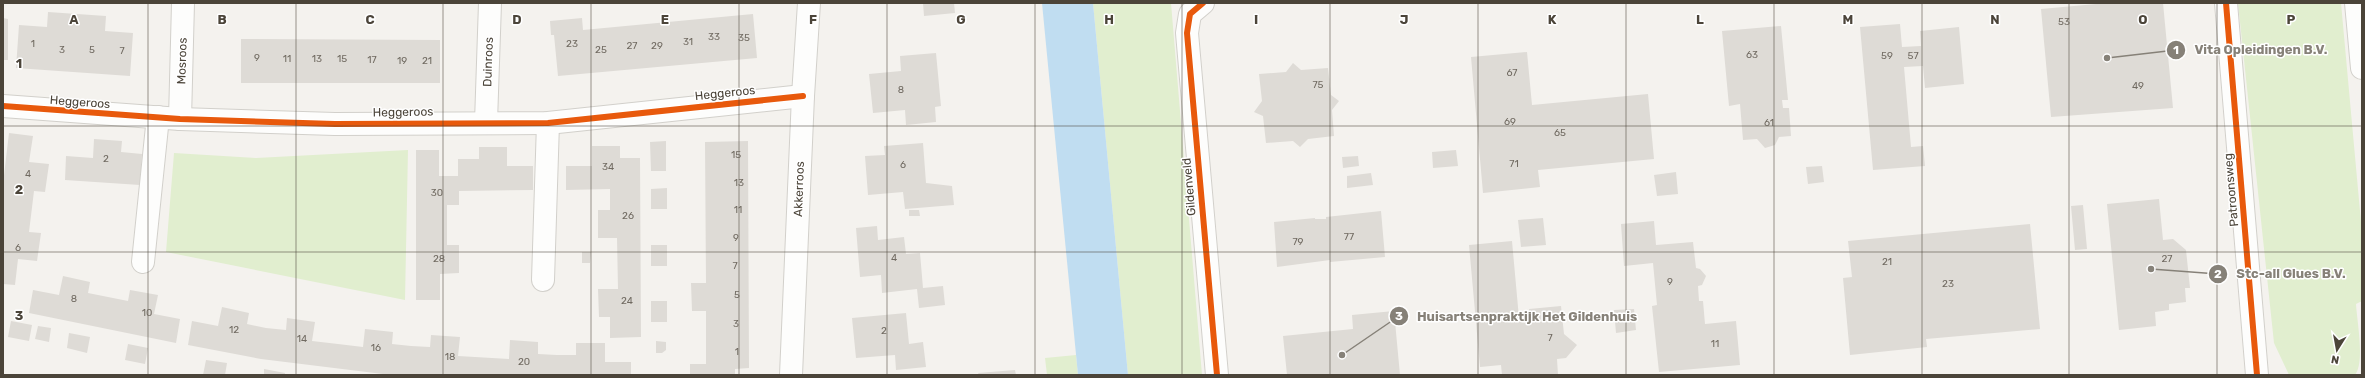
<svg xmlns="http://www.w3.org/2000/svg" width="2365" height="378" viewBox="0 0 2365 378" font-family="Rubik,sans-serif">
  <rect width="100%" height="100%" fill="#f4f2ee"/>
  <g fill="#e1eecf">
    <polygon points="1093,3 1171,3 1202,375 1128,375"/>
    <path d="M2238,3H2341L2362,233V301L2356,304C2357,322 2365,362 2355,375H2289L2274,343Z"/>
    <polygon points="408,150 405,300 166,252 174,153 256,158"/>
    <polygon points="1076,355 1078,375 1047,375 1045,358"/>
  </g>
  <polygon fill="#c0ddf1" points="1042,3 1093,3 1128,375 1078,375"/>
  <g fill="#dedbd6">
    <polygon points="923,3 954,3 955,13 924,16"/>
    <polygon points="2107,3 2163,3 2173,108 2051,117 2041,9"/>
    <polygon points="48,12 106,16 105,31 133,33 130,76 16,68 19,25 47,27"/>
    <polygon points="753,14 757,58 558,76 554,35 551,35 550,21 582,18 583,30"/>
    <polygon points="3,18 8,19 8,60 3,60"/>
    <polygon points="1900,24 1902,47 1921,46 1920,31 1959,27 1964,84 1925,88 1923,66 1904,67 1911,147 1923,146 1925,166 1873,170 1860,27"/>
    <polygon points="1781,26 1788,100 1782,100 1783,108 1789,108 1791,136 1779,137 1775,145 1765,148 1757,139 1743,140 1740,104 1729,106 1722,31"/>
    <polygon points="241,39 440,40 440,83 241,83"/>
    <polygon points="1527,52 1532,105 1648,94 1654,159 1538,170 1540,187 1483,193 1471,57"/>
    <polygon points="936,53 941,106 935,107 936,122 906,125 905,110 873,113 869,74 901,71 900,56"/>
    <polygon points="1293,63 1301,70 1328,68 1331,95 1339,101 1332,110 1334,136 1308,139 1300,147 1293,141 1266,143 1263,116 1254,112 1262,101 1259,74 1286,72"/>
    <polygon points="9,133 33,136 29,162 49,164 45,192 34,191 29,232 41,233 37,261 18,259 15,285 3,284 3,184"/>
    <polygon points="94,139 122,141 121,152 142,154 140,185 65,180 66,156 93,158"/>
    <polygon points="666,141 666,171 651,171 650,142"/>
    <polygon points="748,141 749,368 735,369 735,375 690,375 690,364 706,364 706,311 692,311 691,283 706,283 705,142"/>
    <polygon points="923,143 926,183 952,186 954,205 905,209 903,192 868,195 865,156 885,155 884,146"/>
    <polygon points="592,146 620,146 620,158 640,158 641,337 610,338 610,317 599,317 598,289 618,289 617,238 598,238 598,210 610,210 610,189 566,190 566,166 592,166"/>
    <polygon points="479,147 507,147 507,166 533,166 533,190 459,191 459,205 447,205 447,245 459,245 459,273 440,274 440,300 416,300 416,150 439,150 439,176 458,176 458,159 479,159"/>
    <polygon points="1456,150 1458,166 1433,168 1432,152"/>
    <polygon points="1358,156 1359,166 1343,168 1342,157"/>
    <polygon points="1822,166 1824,182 1808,184 1806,167"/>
    <polygon points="1676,172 1678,194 1657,196 1654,175"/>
    <polygon points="1371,173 1373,185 1347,188 1347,176"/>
    <polygon points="667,188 667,209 651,209 651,189"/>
    <polygon points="2159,199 2163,240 2173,239 2186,250 2190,288 2185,288 2186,302 2169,304 2169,310 2155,312 2156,326 2119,330 2107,204"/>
    <polygon points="2083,205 2087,249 2075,250 2071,206"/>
    <polygon points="909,210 919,210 920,216 909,216"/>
    <polygon points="1381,211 1385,257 1330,262 1330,260 1277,267 1274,222 1315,218 1315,219 1326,219 1326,217"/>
    <polygon points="1543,218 1546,245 1521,247 1518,220"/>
    <polygon points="1654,221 1656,245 1693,242 1696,268 1700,269 1706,276 1702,285 1698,286 1699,301 1703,301 1705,324 1736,321 1740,365 1659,372 1652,306 1657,305 1653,263 1624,266 1621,224"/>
    <polygon points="2030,224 2040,329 1926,339 1927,347 1850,355 1843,278 1852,277 1848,241"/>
    <polygon points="877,226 878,240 904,237 906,254 920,253 923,288 943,286 945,305 919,308 917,289 882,293 881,275 860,277 856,228"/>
    <polygon points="1512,241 1519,318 1530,317 1529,309 1561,306 1564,334 1577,345 1566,358 1557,359 1558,375 1502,375 1501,365 1480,367 1469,245"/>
    <rect x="651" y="245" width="16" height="21"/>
    <polygon points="582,252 591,252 590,263 582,263"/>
    <polygon points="63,276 90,282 88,293 128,301 130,290 158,295 154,314 180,319 176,343 29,313 33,290 59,295"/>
    <rect x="651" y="301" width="16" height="21"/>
    <polygon points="222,307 249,313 247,324 266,328 286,330 287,318 315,322 312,341 338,344 363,347 365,329 393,332 392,344 411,346 430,347 431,335 460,337 458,356 509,359 510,340 538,342 538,354 557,355 576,355 576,343 605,343 605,362 631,362 631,375 391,375 261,359 188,345 192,321 218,326"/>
    <polygon points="1634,309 1636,330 1616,333 1614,310"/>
    <polygon points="1394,311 1400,375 1287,375 1283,336 1353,329 1352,315"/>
    <polygon points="906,313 909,344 923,342 926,367 896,370 895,355 856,358 852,318"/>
    <polygon points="11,321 32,325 29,341 8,337"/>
    <polygon points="38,326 51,328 49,342 35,339"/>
    <polygon points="69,333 90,337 87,353 67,348"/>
    <polygon points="656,341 666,342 666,350 662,353 656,353"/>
    <polygon points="128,344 148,348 145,364 125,360"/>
    <polygon points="206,360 227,363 225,375 203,375"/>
    <polygon points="264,369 285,373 285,375 264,375"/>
    <polygon points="1015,370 1016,375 979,375 978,373"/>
  </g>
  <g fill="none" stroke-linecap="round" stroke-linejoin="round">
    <g stroke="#d2d0cb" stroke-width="24">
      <g id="minor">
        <polyline points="1203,3 1190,14 1187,33 1217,375"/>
        <polyline points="2226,3 2257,375"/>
        <polyline points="2356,3 2362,68"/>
        <polyline points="3,106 180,119 335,124 548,123 803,96"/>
        <polyline points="180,119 183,3"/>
        <polyline points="486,122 490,3"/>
        <polyline points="143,262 158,117"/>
        <polyline points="543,280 548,123"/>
        <polyline points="791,375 803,96 809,3"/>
      </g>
    </g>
    <use href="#minor" stroke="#fdfdfc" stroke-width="22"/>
    <g stroke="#fff" stroke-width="8">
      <g id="cycleway">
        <polyline points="1203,3 1190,14 1187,33 1217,375"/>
        <polyline points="2226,3 2257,375"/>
        <polyline points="3,106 180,119 335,124 548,123 803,96"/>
      </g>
    </g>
    <use href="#cycleway" stroke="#e8590c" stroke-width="6"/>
  </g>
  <path fill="none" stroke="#4b4439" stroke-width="1" stroke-opacity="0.55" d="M148,3V375M296,3V375M443,3V375M591,3V375M739,3V375M887,3V375M1035,3V375M1182,3V375M1330,3V375M1478,3V375M1626,3V375M1774,3V375M1922,3V375M2069,3V375M2217,3V375M3,126H2362M3,252H2362"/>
  <g text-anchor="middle" stroke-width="3" stroke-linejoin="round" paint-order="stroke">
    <g font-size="10" fill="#706a61">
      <text x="2064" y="25">53</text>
      <text x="714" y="40">33</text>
      <text x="744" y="41">35</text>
      <text x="688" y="45">31</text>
      <text x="33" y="47">1</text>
      <text x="572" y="47">23</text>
      <text x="632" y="49">27</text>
      <text x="657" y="49">29</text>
      <text x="62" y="53">3</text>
      <text x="92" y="53">5</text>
      <text x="601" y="53">25</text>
      <text x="122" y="54">7</text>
      <text x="1752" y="58">63</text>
      <text x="1887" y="59">59</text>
      <text x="1913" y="59">57</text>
      <text x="257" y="61">9</text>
      <text x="287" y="62">11</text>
      <text x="317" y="62">13</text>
      <text x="342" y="62">15</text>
      <text x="372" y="63">17</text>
      <text x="402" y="64">19</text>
      <text x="427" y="64">21</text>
      <text x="1512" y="76">67</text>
      <text x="1318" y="88">75</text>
      <text x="2138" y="89">49</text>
      <text x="901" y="93">8</text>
      <text x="1510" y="125">69</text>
      <text x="1769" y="126">61</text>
      <text x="1560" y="136">65</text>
      <text x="736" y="158">15</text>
      <text x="106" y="162">2</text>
      <text x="1514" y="167">71</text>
      <text x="903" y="168">6</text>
      <text x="608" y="170">34</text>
      <text x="28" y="177">4</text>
      <text x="739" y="186">13</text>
      <text x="437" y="196">30</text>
      <text x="738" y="213">11</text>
      <text x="628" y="219">26</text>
      <text x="1349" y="240">77</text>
      <text x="736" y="241">9</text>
      <text x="1298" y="245">79</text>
      <text x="18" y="251">6</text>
      <text x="894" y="261">4</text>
      <text x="439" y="262">28</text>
      <text x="2167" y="262">27</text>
      <text x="1887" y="265">21</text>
      <text x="735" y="269">7</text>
      <text x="1670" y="285">9</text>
      <text x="1948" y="287">23</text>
      <text x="737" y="298">5</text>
      <text x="74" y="302">8</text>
      <text x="627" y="304">24</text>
      <text x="147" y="316">10</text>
      <text x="736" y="327">3</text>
      <text x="234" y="333">12</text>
      <text x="884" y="334">2</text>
      <text x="1550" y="341">7</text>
      <text x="302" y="342">14</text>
      <text x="1715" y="347">11</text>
      <text x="376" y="351">16</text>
      <text x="737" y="355">1</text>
      <text x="450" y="360">18</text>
      <text x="524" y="365">20</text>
    </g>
    <g font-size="12" fill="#4b4439" stroke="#fff">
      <text transform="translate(182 61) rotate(-88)" y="4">Mosroos</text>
      <text transform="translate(488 62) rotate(-88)" y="4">Duinroos</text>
      <text transform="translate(725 93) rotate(-6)" y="4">Heggeroos</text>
      <text transform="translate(80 102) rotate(4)" y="4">Heggeroos</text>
      <text transform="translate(403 112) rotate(-1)" y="4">Heggeroos</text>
      <text transform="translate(1189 187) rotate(-95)" y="4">Gildenveld</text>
      <text transform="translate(799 189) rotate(-88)" y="4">Akkerroos</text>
      <text transform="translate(2231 190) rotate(-95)" y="4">Patroonsweg</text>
    </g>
  </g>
  <g font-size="13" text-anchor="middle" font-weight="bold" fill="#4b4439" stroke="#fff" stroke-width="3" stroke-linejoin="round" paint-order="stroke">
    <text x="74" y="24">A</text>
    <text x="222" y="24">B</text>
    <text x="370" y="24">C</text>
    <text x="517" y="24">D</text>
    <text x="665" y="24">E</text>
    <text x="813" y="24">F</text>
    <text x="961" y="24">G</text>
    <text x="1109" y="24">H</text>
    <text x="1256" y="24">I</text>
    <text x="1404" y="24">J</text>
    <text x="1552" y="24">K</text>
    <text x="1700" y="24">L</text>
    <text x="1848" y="24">M</text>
    <text x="1995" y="24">N</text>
    <text x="2143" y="24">O</text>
    <text x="2291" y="24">P</text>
    <text x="19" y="68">1</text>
    <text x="19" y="194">2</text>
    <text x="19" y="320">3</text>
  </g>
  <path fill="none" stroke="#868178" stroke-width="1.5" d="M2107 58L2176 50M2151 269L2218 274M1342 355L1399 316"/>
  <g fill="#868178" stroke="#fff" stroke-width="1.5">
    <circle cx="2107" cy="58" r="4"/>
    <circle cx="2151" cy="269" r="4"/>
    <circle cx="1342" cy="355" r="4"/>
    <circle cx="2176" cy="50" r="10"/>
    <circle cx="2218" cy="274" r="10"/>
    <circle cx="1399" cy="316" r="10"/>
  </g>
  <g font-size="12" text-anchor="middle" font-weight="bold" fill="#fff">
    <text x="2176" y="54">1</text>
    <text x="2218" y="278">2</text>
    <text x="1399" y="320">3</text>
  </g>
  <g font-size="13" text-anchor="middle" font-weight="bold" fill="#868178" stroke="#fff" stroke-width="3" stroke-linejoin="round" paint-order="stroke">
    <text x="2261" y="54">Vita Opleidingen B.V.</text>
    <text x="2291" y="278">Stc-all Glues B.V.</text>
    <text x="1527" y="321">Huisartsenpraktijk Het Gildenhuis</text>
  </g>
  <rect width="2365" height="378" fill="none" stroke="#4b4439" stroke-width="8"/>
  <g transform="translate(2337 350) rotate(191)" stroke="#ffffff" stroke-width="3" paint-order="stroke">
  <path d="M0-3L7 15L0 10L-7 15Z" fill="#4b4439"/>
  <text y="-6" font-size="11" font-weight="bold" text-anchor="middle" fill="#4b4439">N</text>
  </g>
</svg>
